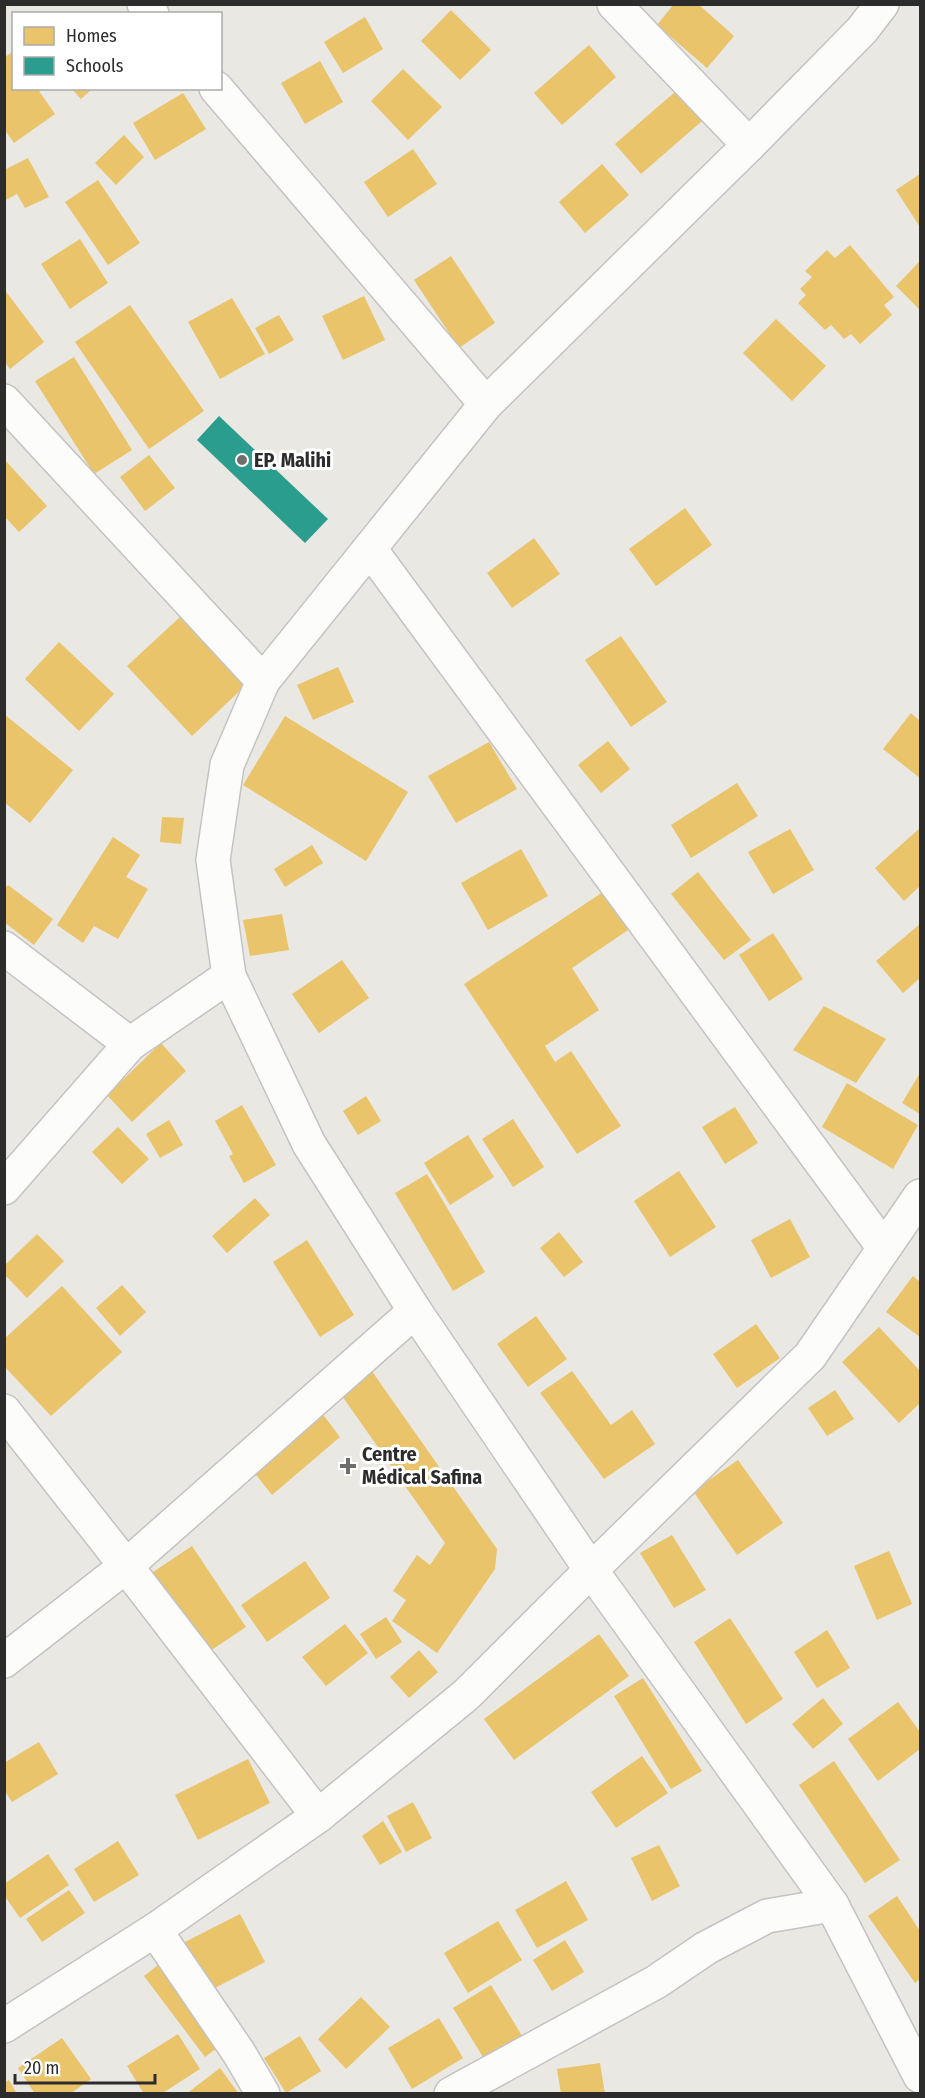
<svg xmlns="http://www.w3.org/2000/svg" width="925" height="2098" viewBox="0 0 925 2098" font-family="'Fira Sans Condensed',sans-serif">
  <rect width="100%" height="100%" fill="#e9e8e3"/>
  <g fill="#e9c46a">
    <polygon points="674,4 698,4 734,36 707,68 657,25"/>
    <polygon points="451,10 491,50 460,80 421,41"/>
    <polygon points="365,17 383,49 343,73 324,42"/>
    <polygon points="589,45 616,77 562,125 534,93"/>
    <polygon points="12,52 14,88 37,88 55,114 14,143 4,129 4,58"/>
    <polygon points="320,61 343,102 305,124 281,83"/>
    <polygon points="403,69 442,107 408,140 371,101"/>
    <polygon points="71,88 93,88 81,99"/>
    <polygon points="676,91 702,121 641,174 615,144"/>
    <polygon points="183,93 206,129 155,160 133,123"/>
    <polygon points="124,135 144,157 116,185 95,163"/>
    <polygon points="413,149 437,184 388,217 364,182"/>
    <polygon points="28,158 49,197 25,208 17,194 4,201 4,170"/>
    <polygon points="602,164 629,195 585,233 559,202"/>
    <polygon points="920,174 920,227 896,190"/>
    <polygon points="98,180 140,243 108,265 65,202"/>
    <polygon points="80,239 108,283 70,309 41,264"/>
    <polygon points="850,245 894,297 884,305 892,315 860,344 851,334 844,339 831,325 825,330 798,303 806,295 800,289 812,277 805,271 827,250 835,258"/>
    <polygon points="451,256 495,323 459,348 414,280"/>
    <polygon points="920,261 920,310 896,286"/>
    <polygon points="4,289 44,342 10,369 4,361"/>
    <polygon points="364,296 385,340 343,360 322,316"/>
    <polygon points="232,298 265,354 220,379 188,322"/>
    <polygon points="130,305 204,411 149,449 75,342"/>
    <polygon points="279,315 294,340 269,354 255,328"/>
    <polygon points="776,319 826,366 792,401 743,353"/>
    <polygon points="74,357 132,450 94,474 35,381"/>
    <polygon points="149,455 175,488 145,511 120,477"/>
    <polygon points="4,459 47,506 19,532 4,516"/>
    <polygon points="685,508 712,545 656,586 629,549"/>
    <polygon points="534,538 560,574 512,608 487,573"/>
    <polygon points="180,617 245,686 192,736 127,666"/>
    <polygon points="621,636 667,702 631,727 585,660"/>
    <polygon points="59,642 114,694 79,731 25,679"/>
    <polygon points="338,667 354,702 313,720 297,685"/>
    <polygon points="911,713 920,721 920,778 883,749"/>
    <polygon points="4,714 73,770 30,823 4,802"/>
    <polygon points="285,716 408,792 366,861 243,785"/>
    <polygon points="608,741 630,769 601,793 578,765"/>
    <polygon points="489,742 517,789 456,823 428,776"/>
    <polygon points="737,783 758,816 691,858 671,825"/>
    <polygon points="162,817 184,818 181,844 160,842"/>
    <polygon points="920,828 920,886 904,901 875,868"/>
    <polygon points="790,829 814,870 773,894 748,852"/>
    <polygon points="113,837 140,855 126,877 148,889 118,939 94,926 83,943 57,925"/>
    <polygon points="312,845 323,863 285,887 274,869"/>
    <polygon points="521,849 548,896 488,930 461,883"/>
    <polygon points="698,872 751,940 724,960 671,894"/>
    <polygon points="8,885 53,919 34,945 4,922 4,889"/>
    <polygon points="603,892 628,930 572,968 599,1010 545,1046 555,1062 571,1051 621,1126 577,1154 464,984"/>
    <polygon points="282,914 289,950 250,956 243,920"/>
    <polygon points="920,924 920,978 903,993 876,961"/>
    <polygon points="773,933 803,979 769,1001 739,955"/>
    <polygon points="342,960 369,998 319,1033 292,994"/>
    <polygon points="824,1006 886,1039 856,1083 793,1050"/>
    <polygon points="161,1043 186,1071 132,1122 107,1095"/>
    <polygon points="920,1073 920,1114 902,1103"/>
    <polygon points="847,1083 918,1125 893,1169 822,1127"/>
    <polygon points="366,1096 381,1121 358,1135 343,1111"/>
    <polygon points="242,1105 276,1165 244,1183 229,1156 233,1154 215,1121"/>
    <polygon points="735,1107 758,1143 725,1164 702,1127"/>
    <polygon points="513,1119 544,1167 513,1187 482,1139"/>
    <polygon points="169,1120 183,1145 160,1158 146,1134"/>
    <polygon points="118,1127 149,1159 122,1184 92,1152"/>
    <polygon points="468,1135 494,1177 450,1205 424,1163"/>
    <polygon points="679,1171 716,1227 670,1257 634,1201"/>
    <polygon points="427,1174 485,1272 453,1291 395,1193"/>
    <polygon points="255,1198 270,1215 227,1253 212,1236"/>
    <polygon points="790,1219 810,1257 771,1278 751,1240"/>
    <polygon points="559,1232 583,1262 564,1277 540,1248"/>
    <polygon points="37,1234 64,1261 27,1298 4,1274 4,1266"/>
    <polygon points="307,1240 354,1315 320,1337 273,1262"/>
    <polygon points="913,1276 920,1282 920,1337 886,1312"/>
    <polygon points="122,1285 146,1312 120,1336 96,1308"/>
    <polygon points="62,1286 122,1352 51,1416 4,1366 4,1339"/>
    <polygon points="536,1316 567,1359 528,1387 497,1344"/>
    <polygon points="756,1324 780,1358 737,1388 713,1354"/>
    <polygon points="879,1327 920,1371 920,1403 899,1423 842,1362"/>
    <polygon points="371,1370 497,1549 495,1569 437,1653 392,1621 406,1600 393,1591 417,1555 430,1565 445,1543 340,1393"/>
    <polygon points="572,1371 611,1425 632,1410 655,1444 604,1479 540,1393"/>
    <polygon points="835,1390 854,1419 827,1436 808,1408"/>
    <polygon points="315,1404 340,1437 272,1495 246,1462"/>
    <polygon points="738,1460 783,1523 737,1555 693,1491"/>
    <polygon points="672,1535 706,1590 674,1608 640,1553"/>
    <polygon points="192,1546 246,1627 207,1653 153,1572"/>
    <polygon points="889,1551 912,1604 877,1620 854,1566"/>
    <polygon points="305,1561 330,1598 267,1642 241,1605"/>
    <polygon points="386,1617 402,1642 376,1659 360,1634"/>
    <polygon points="730,1618 783,1699 746,1724 694,1642"/>
    <polygon points="345,1624 368,1653 326,1686 302,1657"/>
    <polygon points="827,1630 850,1668 817,1688 794,1652"/>
    <polygon points="599,1634 629,1676 514,1760 484,1719"/>
    <polygon points="419,1650 438,1672 409,1698 390,1677"/>
    <polygon points="643,1678 702,1771 671,1789 614,1696"/>
    <polygon points="823,1698 843,1724 813,1749 792,1724"/>
    <polygon points="898,1702 920,1732 920,1749 878,1781 848,1739"/>
    <polygon points="39,1742 58,1774 12,1802 4,1790 4,1763"/>
    <polygon points="642,1756 668,1793 616,1828 591,1792"/>
    <polygon points="248,1759 270,1803 198,1840 175,1795"/>
    <polygon points="834,1761 900,1860 865,1883 799,1785"/>
    <polygon points="413,1802 432,1838 406,1852 387,1816"/>
    <polygon points="383,1821 402,1852 380,1865 362,1836"/>
    <polygon points="118,1841 139,1875 94,1902 74,1869"/>
    <polygon points="659,1845 680,1886 652,1901 631,1858"/>
    <polygon points="48,1854 69,1885 20,1918 4,1895 4,1884"/>
    <polygon points="566,1881 588,1920 537,1948 515,1910"/>
    <polygon points="69,1890 85,1913 42,1942 26,1919"/>
    <polygon points="897,1896 920,1931 920,1979 915,1983 868,1916"/>
    <polygon points="240,1914 265,1962 205,1993 181,1944"/>
    <polygon points="498,1921 522,1960 468,1993 444,1953"/>
    <polygon points="565,1940 584,1972 552,1991 533,1960"/>
    <polygon points="167,1958 228,2040 205,2057 144,1976"/>
    <polygon points="491,1985 524,2039 486,2062 453,2008"/>
    <polygon points="361,1997 390,2027 346,2069 318,2039"/>
    <polygon points="439,2018 463,2058 412,2089 388,2048"/>
    <polygon points="178,2034 200,2069 161,2094 144,2094 127,2066"/>
    <polygon points="300,2036 321,2071 286,2093 264,2058"/>
    <polygon points="62,2038 91,2079 70,2094 35,2094 18,2068"/>
    <polygon points="600,2063 605,2094 561,2094 557,2069"/>
    <polygon points="220,2068 239,2094 186,2094"/>
    <polygon points="9,2080 17,2094 4,2094 4,2083"/>
  </g>
  <polygon fill="#2a9d8f" points="219,416 328,519 305,543 197,440"/>
  <g fill="none" stroke-linecap="round" stroke-linejoin="round">
    <g stroke="#c4c3c2" stroke-width="36">
      <g id="minor">
        <polyline points="144,4 152,14"/>
        <polyline points="614,4 749,145"/>
        <polyline points="216,88 486,404"/>
        <polyline points="4,401 263,681"/>
        <polyline points="370,549 884,1248"/>
        <polyline points="4,948 130,1044"/>
        <polyline points="4,1188 130,1044 229,976"/>
        <polyline points="4,1411 126,1566 318,1816"/>
        <polyline points="591,1570 810,1356 920,1196"/>
        <polyline points="4,1661 126,1566 415,1311"/>
        <polyline points="155,1930 239,2053 263,2094"/>
        <polyline points="451,2094 656,1982 706,1948 767,1916 832,1905"/>
      </g>
    </g>
    <g stroke="#c4c3c2" stroke-width="36">
      <g id="tertiary">
        <polyline points="882,4 862,30 749,145 486,404 263,681 227,765 213,860 229,976 309,1144 415,1311 591,1570 832,1905 920,2076"/>
        <polyline points="4,2026 155,1930 318,1816 466,1695 591,1570"/>
      </g>
    </g>
    <use href="#minor" stroke="#fcfcfb" stroke-width="33"/>
    <use href="#tertiary" stroke="#fcfcfb" stroke-width="33"/>
  </g>
  <g fill="#6e6e6c" stroke="#fff" stroke-width="2">
    <circle cx="242" cy="460" r="6"/>
    <path d="M345 1457h6v6h6v6h-6v6h-6v-6h-6v-6h6z"/>
  </g>
  <g text-anchor="middle" stroke-width="6" stroke-linejoin="round" paint-order="stroke">
    <g font-size="20" font-weight="bold" fill="#2c2c2c" stroke="#fff" text-anchor="start">
      <text x="254" y="467">EP. Malihi</text>
      <text x="362" y="1461">Centre<tspan x="362" dy="23">Médical Safina</tspan></text>
    </g>
  </g>
  <rect width="925" height="2098" fill="none" stroke="#2c2c2c" stroke-width="12"/>
  <rect x="12" y="12" width="210" height="78" fill="#ffffff" stroke="#ababab" stroke-width="1.5"/>
  <rect x="24" y="27" width="30" height="18" fill="#e9c46a" stroke="#ababab" stroke-width="1.5"/>
  <text x="66" y="42" font-size="18" fill="#2c2c2c">Homes</text>
  <rect x="24" y="57" width="30" height="18" fill="#2a9d8f" stroke="#ababab" stroke-width="1.5"/>
  <text x="66" y="72" font-size="18" fill="#2c2c2c">Schools</text>
  <path d="M15 2074v9h140v-9" fill="none" stroke="#2c2c2c" stroke-width="3"/>
  <text x="24" y="2074" font-size="18" fill="#2c2c2c" stroke="#ffffff" stroke-width="4.5" paint-order="stroke">20 m</text>
</svg>
